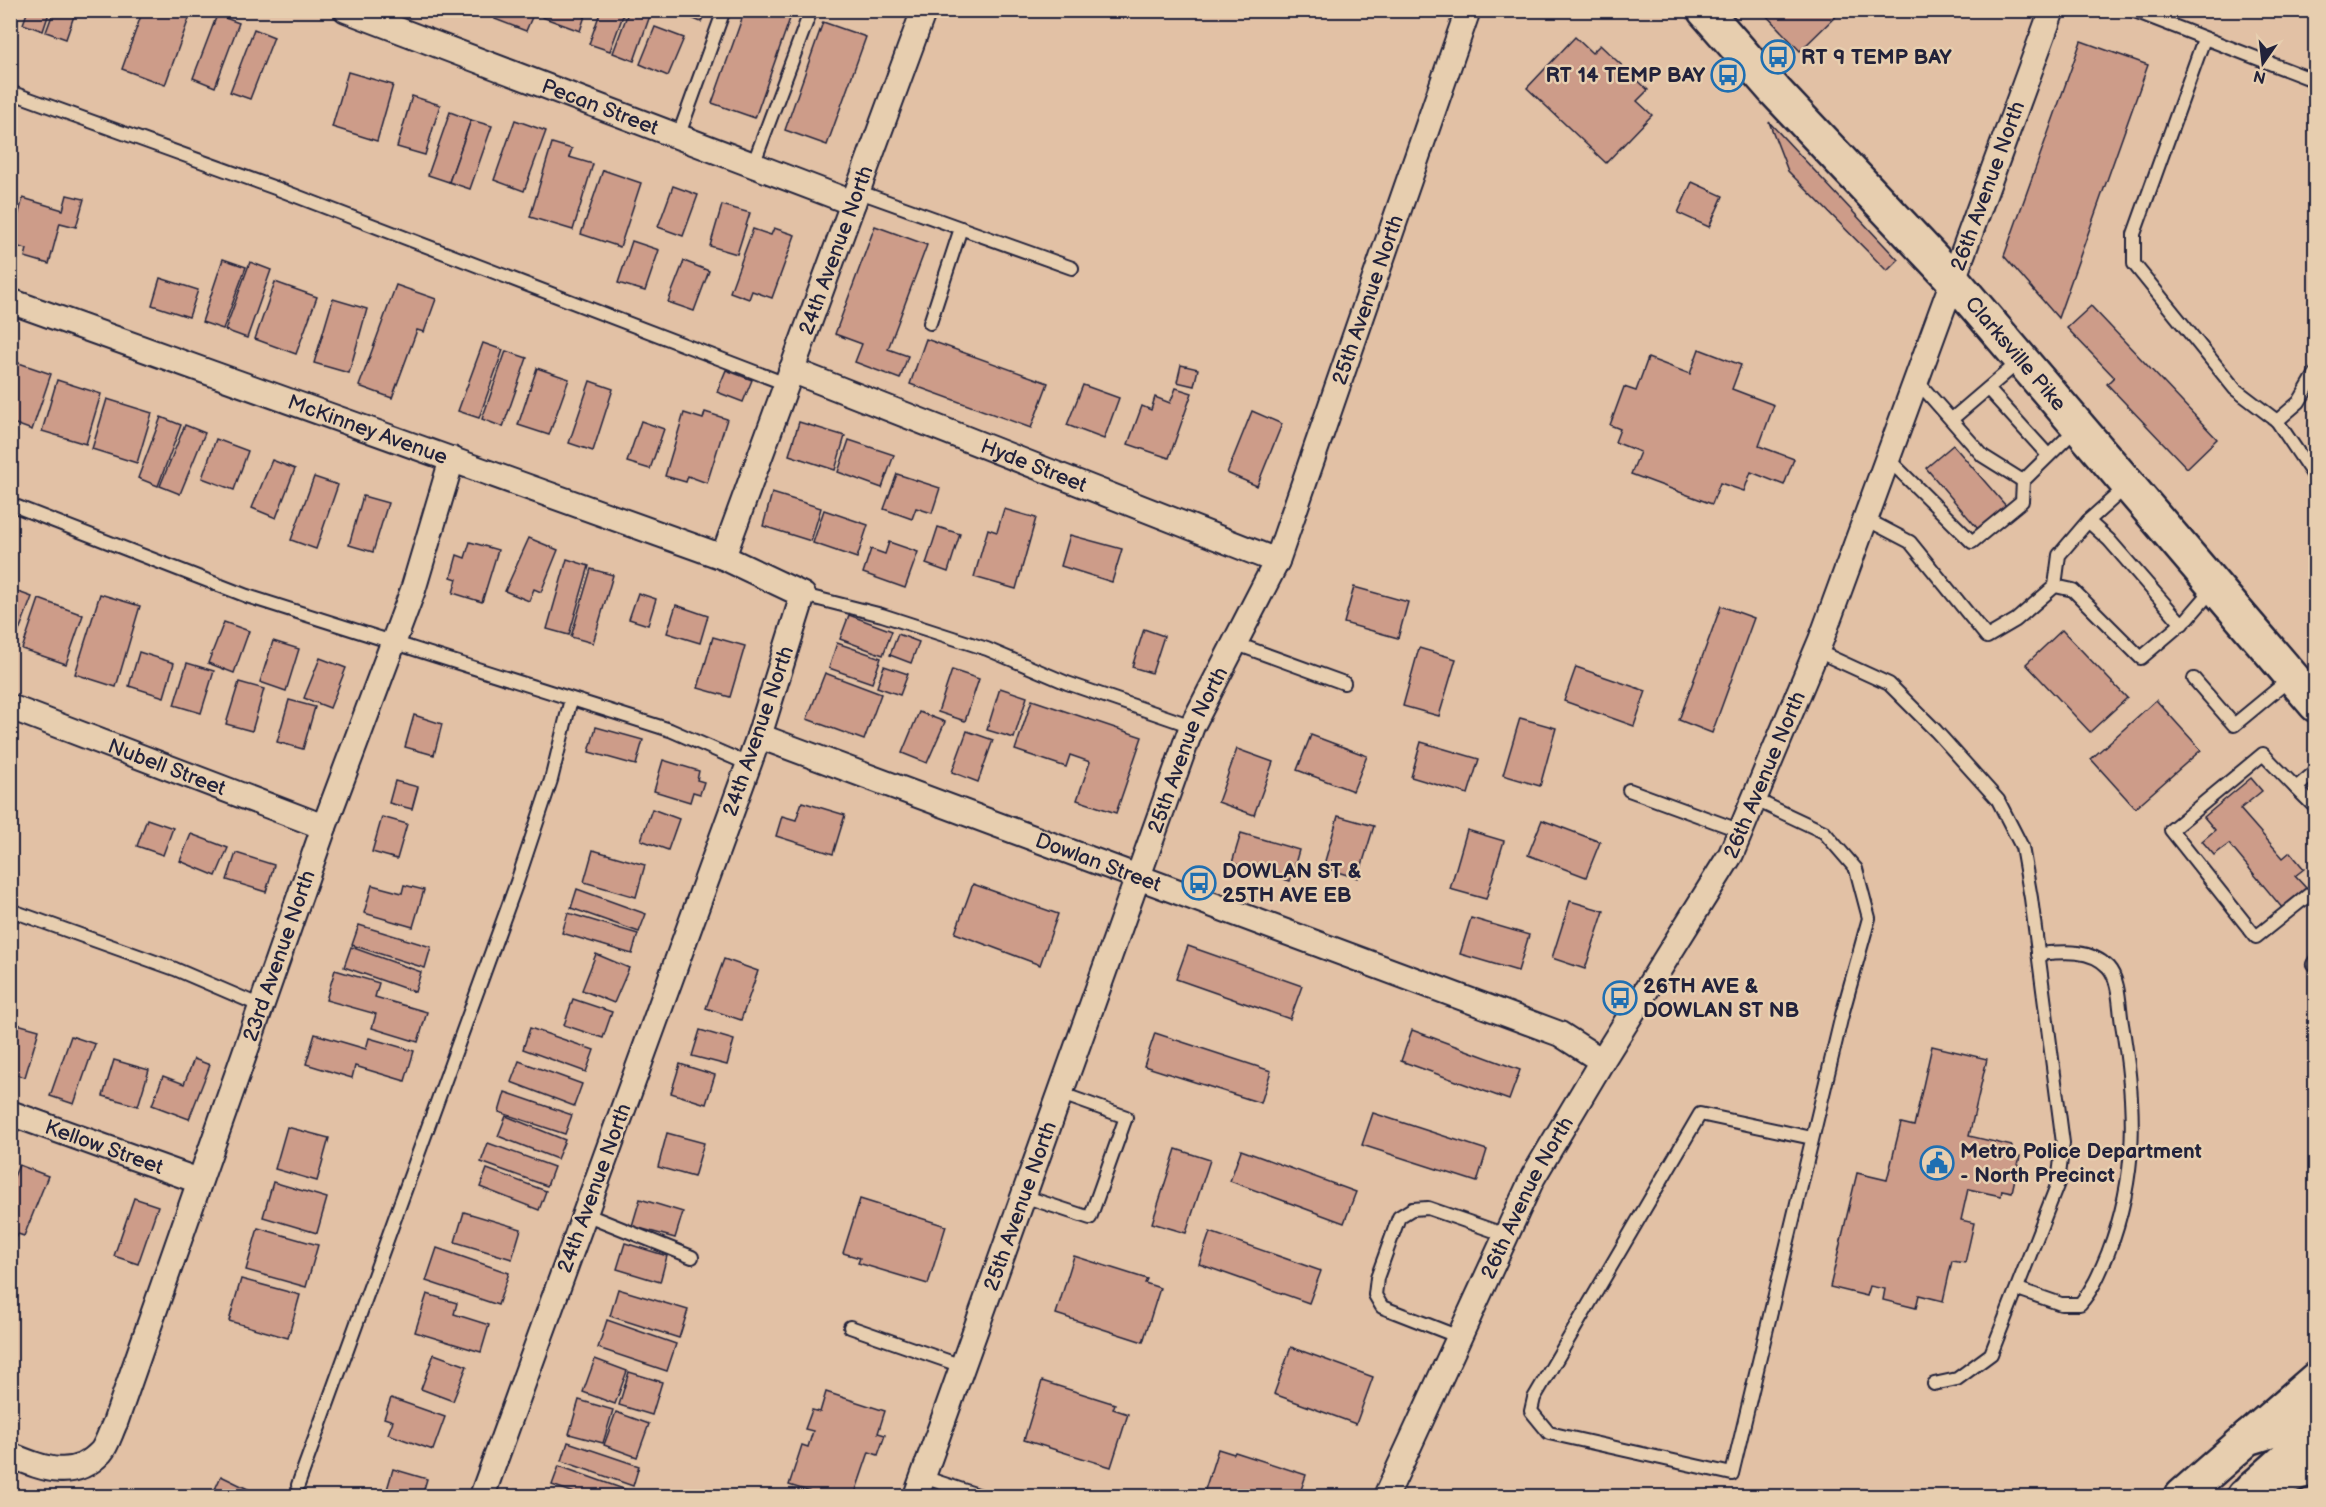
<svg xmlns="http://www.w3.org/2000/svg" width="2326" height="1507" viewBox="0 0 2326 1507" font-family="'Balsamiq Sans',sans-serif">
  <rect width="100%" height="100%" fill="#e2c1a5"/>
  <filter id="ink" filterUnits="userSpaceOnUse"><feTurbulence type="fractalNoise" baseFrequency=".0167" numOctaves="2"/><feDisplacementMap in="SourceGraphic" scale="12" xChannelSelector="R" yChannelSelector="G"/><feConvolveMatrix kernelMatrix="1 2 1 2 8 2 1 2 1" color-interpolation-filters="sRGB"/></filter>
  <g filter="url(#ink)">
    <g fill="#cd9c89" stroke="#22223b" stroke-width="1.5">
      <polygon points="28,10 50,10 43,31 23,24"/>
      <polygon points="54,10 76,10 66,39 46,32"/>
      <polygon points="143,10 192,10 165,85 122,69"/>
      <polygon points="499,10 535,10 526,31 495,19"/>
      <polygon points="545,10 587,10 580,31 542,17"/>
      <polygon points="601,10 625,10 610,51 589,44"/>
      <polygon points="629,10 652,10 634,61 613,53"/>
      <polygon points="672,10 706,10 701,22"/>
      <polygon points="745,10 793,10 755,118 712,103"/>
      <polygon points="1761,10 1842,10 1800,51"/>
      <polygon points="217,15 239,23 215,87 193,78"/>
      <polygon points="823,22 866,37 827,145 785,130"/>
      <polygon points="655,27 684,38 668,76 640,64"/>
      <polygon points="254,29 274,37 250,99 230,92"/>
      <polygon points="1575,37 1592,53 1600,45 1648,90 1637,101 1652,115 1606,163 1527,88"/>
      <polygon points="2081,41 2148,65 2058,318 2004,256"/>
      <polygon points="348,72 393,85 377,141 332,127"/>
      <polygon points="412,96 440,105 425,155 397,147"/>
      <polygon points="450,112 471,120 449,182 428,175"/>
      <polygon points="471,120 492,126 470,189 449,182"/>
      <polygon points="515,120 546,131 524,191 494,180"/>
      <polygon points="1769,122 1898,260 1887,271 1788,171"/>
      <polygon points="552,143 572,149 569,157 593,164 573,230 530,217"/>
      <polygon points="603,170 641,183 620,247 581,234"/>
      <polygon points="1692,182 1723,196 1709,227 1678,213"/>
      <polygon points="673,186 698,195 683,236 658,227"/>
      <polygon points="67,195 84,199 76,227 60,223 49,264 25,257 27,249 10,245 23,198 63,210"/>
      <polygon points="722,205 750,213 737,254 710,246"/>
      <polygon points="875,226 927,245 888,349 908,356 900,379 855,362 862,344 835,334"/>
      <polygon points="774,228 795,235 772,298 752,291 749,299 730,292 753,229 771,235"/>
      <polygon points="632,241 659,250 645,291 618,283"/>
      <polygon points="223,259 246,267 223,329 202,322"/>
      <polygon points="684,261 709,271 694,311 668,302"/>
      <polygon points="250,262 271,270 247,338 225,330"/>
      <polygon points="160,278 198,290 189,317 152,305"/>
      <polygon points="275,282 317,297 296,354 255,339"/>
      <polygon points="396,285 436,299 424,332 417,330 392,398 359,386"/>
      <polygon points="333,299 367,309 349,373 314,363"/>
      <polygon points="2091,306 2217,439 2187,468 2107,384 2114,377 2067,328"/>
      <polygon points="926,339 1048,383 1031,428 910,384"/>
      <polygon points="483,343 503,350 479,418 458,411"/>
      <polygon points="1699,349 1741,365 1732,389 1774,405 1759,446 1794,459 1784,485 1751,472 1744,491 1720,483 1712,504 1631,474 1640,452 1615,442 1620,429 1610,425 1624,387 1636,391 1648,358 1690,374"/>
      <polygon points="506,351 527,358 503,427 482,419"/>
      <polygon points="10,360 51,374 32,430 10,422"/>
      <polygon points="1181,365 1198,369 1194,386 1177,382"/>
      <polygon points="537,368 569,379 549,435 518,425"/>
      <polygon points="726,370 752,380 743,402 717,392"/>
      <polygon points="57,380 101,394 86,444 42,431"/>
      <polygon points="590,381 613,389 593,451 569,443"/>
      <polygon points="1083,385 1119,398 1104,439 1067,425"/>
      <polygon points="1176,388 1192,393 1169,458 1128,444 1142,406 1151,410 1155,397 1170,403"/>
      <polygon points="107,399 152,413 137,463 92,449"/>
      <polygon points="1252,411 1282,424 1257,486 1227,473"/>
      <polygon points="705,412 727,419 707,483 688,476 686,482 665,476 684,413 703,419"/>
      <polygon points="161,417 181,425 158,486 138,478"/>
      <polygon points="641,421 664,429 650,469 627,462"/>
      <polygon points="799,422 845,436 835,470 789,455"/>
      <polygon points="185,425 205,433 180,494 160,486"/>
      <polygon points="216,439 248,451 234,490 202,478"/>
      <polygon points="849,440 894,455 882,488 838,472"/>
      <polygon points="1953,445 2006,506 1978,529 1926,468"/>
      <polygon points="272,460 295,469 276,518 252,508"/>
      <polygon points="897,474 940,488 932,513 916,508 912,519 884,509"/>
      <polygon points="314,477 338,485 316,549 291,540"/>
      <polygon points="772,493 821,508 811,541 763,526"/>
      <polygon points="363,496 388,503 373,552 349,545"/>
      <polygon points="1004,509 1036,518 1016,589 974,577 988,529 997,532"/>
      <polygon points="824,510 868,525 857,558 813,543"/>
      <polygon points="938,527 960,534 948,572 926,564"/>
      <polygon points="1070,535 1122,549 1112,582 1061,566"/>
      <polygon points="529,538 558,550 541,592 534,589 529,601 505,591"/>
      <polygon points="470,542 498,550 482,602 453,593 457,579 451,577 457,555 465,558"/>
      <polygon points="889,542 918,552 905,588 863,573 871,549 885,554"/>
      <polygon points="567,559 589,566 569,635 547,629"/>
      <polygon points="591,569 613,575 593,643 571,637"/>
      <polygon points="1354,587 1408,602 1398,638 1344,623"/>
      <polygon points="10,589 32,597 13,646 10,645"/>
      <polygon points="638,593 656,599 648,625 629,619"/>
      <polygon points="100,594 140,606 116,687 75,674"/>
      <polygon points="39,599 83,615 66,664 22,649"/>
      <polygon points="676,605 708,616 700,643 667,633"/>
      <polygon points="1721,606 1754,618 1712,733 1679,720"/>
      <polygon points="849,615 892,631 883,655 840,639"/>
      <polygon points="224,622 249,631 234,673 208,663"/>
      <polygon points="1144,629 1164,636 1152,673 1132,667"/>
      <polygon points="2062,630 2127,698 2090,732 2026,664"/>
      <polygon points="898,634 919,642 911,663 890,655"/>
      <polygon points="713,637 745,646 730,697 698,688"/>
      <polygon points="273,641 299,649 286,691 260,682"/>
      <polygon points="837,643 881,658 872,683 829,668"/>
      <polygon points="1419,648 1456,659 1439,716 1403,706"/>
      <polygon points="139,652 174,663 164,697 129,686"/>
      <polygon points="320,658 346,668 330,708 304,698"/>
      <polygon points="187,663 214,671 201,713 174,705"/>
      <polygon points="884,666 908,674 900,695 877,687"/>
      <polygon points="1576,667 1646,691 1634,726 1564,701"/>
      <polygon points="952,670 979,679 965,721 938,712"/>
      <polygon points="825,673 881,694 864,740 807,719"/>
      <polygon points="239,682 264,689 252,731 226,724"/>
      <polygon points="1000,688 1027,697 1014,738 987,730"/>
      <polygon points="289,700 315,707 303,749 277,742"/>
      <polygon points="1032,700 1142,737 1116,813 1077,800 1090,762 1070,755 1066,767 1015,750"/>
      <polygon points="2156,700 2201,750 2135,808 2091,759"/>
      <polygon points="919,712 945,722 927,763 902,753"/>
      <polygon points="414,715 442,724 434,755 405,747"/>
      <polygon points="1520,718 1556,728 1540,786 1503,775"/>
      <polygon points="596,727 643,740 636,765 589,752"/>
      <polygon points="967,731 993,740 978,782 952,772"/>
      <polygon points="1311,735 1367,756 1353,791 1297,770"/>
      <polygon points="1421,742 1479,759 1468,794 1411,777"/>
      <polygon points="1237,749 1273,762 1254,815 1218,802"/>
      <polygon points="663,760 699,771 697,780 704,782 700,794 693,792 690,802 654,791"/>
      <polygon points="10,772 17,775 10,790"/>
      <polygon points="2251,778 2262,791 2240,809 2283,858 2290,852 2304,869 2295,876 2307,889 2283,909 2229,844 2214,855 2202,841 2215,830 2204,817"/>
      <polygon points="395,781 418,787 412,809 389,803"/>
      <polygon points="802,802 845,815 833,854 776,836 782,816 796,820"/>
      <polygon points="652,809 679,819 668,850 641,840"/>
      <polygon points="1338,816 1374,826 1358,878 1323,868"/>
      <polygon points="382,817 407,824 397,859 372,852"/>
      <polygon points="147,819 173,828 163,855 137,846"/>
      <polygon points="1542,820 1600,842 1586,877 1528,855"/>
      <polygon points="1467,830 1504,841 1486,899 1450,889"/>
      <polygon points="1241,833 1299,850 1290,881 1232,863"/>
      <polygon points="191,834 228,848 216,876 180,861"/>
      <polygon points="593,850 645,865 636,897 584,882"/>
      <polygon points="236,853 274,865 266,892 227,880"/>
      <polygon points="973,884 1058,914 1040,965 955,933"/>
      <polygon points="372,885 402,893 404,885 424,890 413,927 364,913"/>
      <polygon points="577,889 646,914 639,932 571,908"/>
      <polygon points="1570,901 1604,911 1585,969 1552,958"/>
      <polygon points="568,913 638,934 632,954 562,933"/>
      <polygon points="1471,918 1529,935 1518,971 1460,954"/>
      <polygon points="359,925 431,947 425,968 352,945"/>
      <polygon points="1188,946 1302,986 1290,1019 1176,979"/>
      <polygon points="351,947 421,972 415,992 344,967"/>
      <polygon points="596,954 629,968 614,1003 582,990"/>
      <polygon points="724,959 758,971 741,1020 706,1008"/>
      <polygon points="335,970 379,983 375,997 427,1012 418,1042 372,1028 376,1014 326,1000"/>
      <polygon points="573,999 612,1012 603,1038 564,1025"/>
      <polygon points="10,1022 39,1030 25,1077 10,1073"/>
      <polygon points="530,1028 594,1050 586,1072 523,1049"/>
      <polygon points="700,1030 734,1040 727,1065 692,1056"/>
      <polygon points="1412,1030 1520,1070 1509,1100 1401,1061"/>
      <polygon points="1155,1033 1271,1071 1261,1103 1144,1066"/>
      <polygon points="315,1034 366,1049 369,1038 414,1051 405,1081 355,1066 352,1078 306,1064"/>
      <polygon points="71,1036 95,1044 74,1104 50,1096"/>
      <polygon points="1932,1046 1987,1059 1969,1136 2012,1146 2010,1154 2020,1156 2012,1192 2002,1190 2001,1196 1968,1189 1961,1220 1974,1223 1965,1263 1952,1261 1943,1301 1919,1295 1916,1308 1883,1300 1885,1289 1870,1286 1867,1296 1830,1287 1857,1173 1887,1180 1901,1123 1914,1126"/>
      <polygon points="194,1059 210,1065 189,1119 152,1105 163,1076 184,1084"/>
      <polygon points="114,1060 149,1070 138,1106 103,1096"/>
      <polygon points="519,1061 582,1084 574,1106 511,1082"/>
      <polygon points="680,1064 715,1075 706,1104 671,1093"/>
      <polygon points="505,1092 572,1115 565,1134 499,1112"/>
      <polygon points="1373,1113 1487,1150 1477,1182 1362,1145"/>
      <polygon points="506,1116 565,1140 557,1159 498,1136"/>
      <polygon points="287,1127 329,1138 317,1181 275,1169"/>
      <polygon points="667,1133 704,1143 694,1177 658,1167"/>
      <polygon points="488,1143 554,1167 547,1186 481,1162"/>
      <polygon points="1176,1149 1210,1160 1186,1233 1152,1223"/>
      <polygon points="1241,1150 1356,1192 1344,1223 1230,1181"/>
      <polygon points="19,1165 48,1176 24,1236 18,1234 10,1253 10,1186"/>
      <polygon points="487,1169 546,1191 539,1210 480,1187"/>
      <polygon points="273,1182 327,1198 317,1233 263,1217"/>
      <polygon points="134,1198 158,1206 138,1264 114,1256"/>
      <polygon points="640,1199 683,1212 675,1238 632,1226"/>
      <polygon points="860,1199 946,1226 928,1284 858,1263 860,1258 843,1253"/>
      <polygon points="464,1212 521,1229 512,1259 455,1242"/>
      <polygon points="258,1228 318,1245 306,1287 246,1270"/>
      <polygon points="1210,1232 1321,1271 1309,1303 1199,1264"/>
      <polygon points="625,1243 667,1256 660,1282 617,1269"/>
      <polygon points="437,1248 509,1273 498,1305 426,1281"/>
      <polygon points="1074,1256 1147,1279 1145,1283 1160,1288 1143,1342 1056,1314"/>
      <polygon points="241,1279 300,1295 288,1338 229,1321"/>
      <polygon points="618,1289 688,1310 679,1338 610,1316"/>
      <polygon points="427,1294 457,1303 454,1314 489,1325 481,1352 415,1332"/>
      <polygon points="607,1320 676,1344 667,1371 598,1348"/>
      <polygon points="1291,1347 1373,1377 1356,1424 1274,1394"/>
      <polygon points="434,1354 467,1366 453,1401 421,1389"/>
      <polygon points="595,1359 627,1371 615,1404 583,1392"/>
      <polygon points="629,1372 662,1382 652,1415 619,1405"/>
      <polygon points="1042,1381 1115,1404 1113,1409 1128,1414 1111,1467 1024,1440"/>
      <polygon points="826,1392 885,1411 878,1433 885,1435 878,1455 869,1452 854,1496 824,1496 789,1485 802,1445 808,1447 813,1431 805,1429 812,1410 820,1412"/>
      <polygon points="391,1398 445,1417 433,1450 388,1434 393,1421 384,1418"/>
      <polygon points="579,1400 613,1410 603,1443 569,1434"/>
      <polygon points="616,1412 649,1424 637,1457 604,1445"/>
      <polygon points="568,1442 639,1466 633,1486 562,1461"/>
      <polygon points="1218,1449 1234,1454 1235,1452 1306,1475 1299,1496 1203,1496"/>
      <polygon points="559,1466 629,1491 627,1496 583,1496 552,1485"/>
      <polygon points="393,1469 427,1479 422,1496 396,1496 386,1493"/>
      <polygon points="221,1476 256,1493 255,1496 212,1496"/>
    </g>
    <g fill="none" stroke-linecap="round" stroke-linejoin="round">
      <g stroke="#22223b" stroke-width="16">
        <g id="service">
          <polyline points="2132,10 2316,81"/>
          <polyline points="2204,39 2134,234 2134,264 2235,389 2277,421 2299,402 2316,373"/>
          <polyline points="10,92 278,189 786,384"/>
          <polyline points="678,137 724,10"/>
          <polyline points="753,165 811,10"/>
          <polyline points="857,191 1072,268"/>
          <polyline points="930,323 961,228"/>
          <polyline points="1918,382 1983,456 2023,481"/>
          <polyline points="1988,389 2047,454"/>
          <polyline points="1952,419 2021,360"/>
          <polyline points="2277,421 2316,479"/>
          <polyline points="1888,459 1972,542 2022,501 2023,481 2077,428"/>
          <polyline points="10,504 247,596 670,730 748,764"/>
          <polyline points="1866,519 1910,542 1987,637 2016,620 2055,586 2073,590 2141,658 2188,618 2213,589"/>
          <polyline points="2088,521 2109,540 2182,624"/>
          <polyline points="2055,586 2059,555 2088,521 2127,486"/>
          <polyline points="803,595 882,615 987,649 1067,683 1192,726"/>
          <polyline points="1234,643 1344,683"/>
          <polyline points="1817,651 1889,684 1936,731 1998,800 2022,847 2031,898 2063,1143 2058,1183 1991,1354 1957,1379 1934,1384"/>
          <polyline points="2194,679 2234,725 2291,678"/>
          <polyline points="2316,771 2296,788 2263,754 2171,830 2256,937 2316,889"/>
          <polyline points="2296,788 2316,808"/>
          <polyline points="1629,790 1741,831"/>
          <polyline points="1754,799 1824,832 1856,869 1869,918 1842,1015 1732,1474 1549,1433 1531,1411 1534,1398 1700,1114 1812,1138"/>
          <polyline points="10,910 175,969 261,1006"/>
          <polyline points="2316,959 2313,964 2316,968"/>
          <polyline points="1023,1196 1090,1218 1126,1117 1059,1093"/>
          <polyline points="585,1214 692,1257"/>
          <path d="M2018,1289L2061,1304H2080C2094,1288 2100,1272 2108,1253C2138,1175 2136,1105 2122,1024C2119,1007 2120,980 2108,967C2090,948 2061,952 2038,954"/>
          <polyline points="850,1327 962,1366"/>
          <polyline points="1459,1337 1382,1307 1375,1295 1377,1278 1399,1217 1412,1209 1428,1208 1506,1235"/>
          <polyline points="923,1477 981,1496"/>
          <polyline points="298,1485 517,882 551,780 571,699"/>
        </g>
      </g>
      <g stroke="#22223b" stroke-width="28">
        <g id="minor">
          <path id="s1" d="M346,10L853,203"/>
          <path id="s2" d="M10,301L723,557L803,595L759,736L482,1496"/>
          <path id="s3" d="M791,370L1277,561"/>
          <path id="s4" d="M723,557L924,10"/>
          <path id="s5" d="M10,707L324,827"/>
          <path id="s6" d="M759,736L1560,1034L1602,1061"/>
          <path id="s7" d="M10,1113L199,1181"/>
          <path id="s8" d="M10,1455C42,1468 73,1482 101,1452C107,1445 111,1431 115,1423L324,827L413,590L452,459"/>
          <path id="s9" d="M916,1496L1192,726L1277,561L1468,10"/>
          <path id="s10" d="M1386,1496L1533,1177L1602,1061L1731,854L1821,640L2052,10"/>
        </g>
      </g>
      <g stroke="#22223b" stroke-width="38">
        <g id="secondary">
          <path id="s11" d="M1704,10L1775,91L1955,282L2316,705"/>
          <polyline points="2248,1438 2316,1379"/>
          <polyline points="2251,1490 2316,1432"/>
        </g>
      </g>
      <g stroke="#22223b" stroke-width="38">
        <g id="primary">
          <polyline points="2182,1496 2248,1438 2316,1417"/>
          <polyline points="2244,1496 2299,1472 2316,1468"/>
        </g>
      </g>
      <use href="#service" stroke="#e7ceaf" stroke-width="12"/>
      <use href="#minor" stroke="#e7ceaf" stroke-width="24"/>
      <use href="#secondary" stroke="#e7ceaf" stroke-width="33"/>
      <use href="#primary" stroke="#e7ceaf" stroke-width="33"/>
    </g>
  </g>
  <defs>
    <g id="bus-ring" transform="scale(1.725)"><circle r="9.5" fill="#e7ceaf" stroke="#1f6fb2" stroke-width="1.5"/><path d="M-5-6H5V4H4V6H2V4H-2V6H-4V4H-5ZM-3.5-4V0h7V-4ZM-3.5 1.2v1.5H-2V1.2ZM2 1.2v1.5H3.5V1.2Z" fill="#1f6fb2"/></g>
    <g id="civic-ring" transform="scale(1.725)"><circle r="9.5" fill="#e7ceaf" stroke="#1f6fb2" stroke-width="1.5"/><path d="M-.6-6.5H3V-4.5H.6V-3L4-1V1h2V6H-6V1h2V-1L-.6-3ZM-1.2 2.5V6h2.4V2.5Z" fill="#1f6fb2"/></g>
  </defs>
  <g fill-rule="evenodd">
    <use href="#bus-ring" x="1778" y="57"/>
    <use href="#bus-ring" x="1728" y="75"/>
    <use href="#bus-ring" x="1199" y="883"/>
    <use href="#bus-ring" x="1620" y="998"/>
    <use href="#civic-ring" x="1937" y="1163"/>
  </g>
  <g text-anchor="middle" stroke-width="5" stroke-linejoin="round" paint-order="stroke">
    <g font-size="21" font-weight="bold" fill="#22223b" stroke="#e7ceaf" text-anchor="start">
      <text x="1801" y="64">RT 9 TEMP BAY</text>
      <text x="1705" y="82" text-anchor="end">RT 14 TEMP BAY</text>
      <text x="1222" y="878">DOWLAN ST &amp;<tspan x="1222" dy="24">25TH AVE EB</tspan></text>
      <text x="1643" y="993">26TH AVE &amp;<tspan x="1643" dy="24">DOWLAN ST NB</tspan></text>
      <text x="1960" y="1158">Metro Police Department<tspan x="1960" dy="24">- North Precinct</tspan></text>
    </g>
    <g font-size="21" fill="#22223b" stroke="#e7ceaf">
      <text dy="7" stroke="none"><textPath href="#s1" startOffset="272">Pecan Street</textPath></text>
      <text dy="7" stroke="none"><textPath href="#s10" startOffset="1446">26th Avenue North</textPath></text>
      <text dy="7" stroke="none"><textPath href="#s4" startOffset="327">24th Avenue North</textPath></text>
      <text dy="7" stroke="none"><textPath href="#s9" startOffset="1280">25th Avenue North</textPath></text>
      <text dy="7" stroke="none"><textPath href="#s11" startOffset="464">Clarksville Pike</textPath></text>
      <text dy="7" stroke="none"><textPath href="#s2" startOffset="380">McKinney Avenue</textPath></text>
      <text dy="7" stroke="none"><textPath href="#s3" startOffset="261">Hyde Street</textPath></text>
      <text transform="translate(758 731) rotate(-71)" y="7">24th Avenue North</text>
      <text dy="7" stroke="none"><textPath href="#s9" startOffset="794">25th Avenue North</textPath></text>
      <text dy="7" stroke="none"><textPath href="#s5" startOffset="168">Nubell Street</textPath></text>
      <text dy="7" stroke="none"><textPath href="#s10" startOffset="816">26th Avenue North</textPath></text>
      <text dy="7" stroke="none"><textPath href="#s6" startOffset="362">Dowlan Street</textPath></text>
      <text dy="7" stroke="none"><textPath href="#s8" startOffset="626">23rd Avenue North</textPath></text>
      <text dy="7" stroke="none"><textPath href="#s7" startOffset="100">Kellow Street</textPath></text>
      <text transform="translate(594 1188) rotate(-70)" y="7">24th Avenue North</text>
      <text dy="7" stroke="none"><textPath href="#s10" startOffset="330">26th Avenue North</textPath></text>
      <text dy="7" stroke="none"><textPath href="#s9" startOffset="308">25th Avenue North</textPath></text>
    </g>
  </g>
  <rect width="2326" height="1507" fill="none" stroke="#e7ceaf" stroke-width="36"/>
  <rect x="18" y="18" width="2290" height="1471" fill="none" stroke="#22223b" stroke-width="2" filter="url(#ink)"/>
  <g transform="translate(2263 63) rotate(194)" stroke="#e7ceaf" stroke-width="4.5" paint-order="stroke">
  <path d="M0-4.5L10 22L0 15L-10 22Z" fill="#22223b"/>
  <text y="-9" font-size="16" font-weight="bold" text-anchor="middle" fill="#22223b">N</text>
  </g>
</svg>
